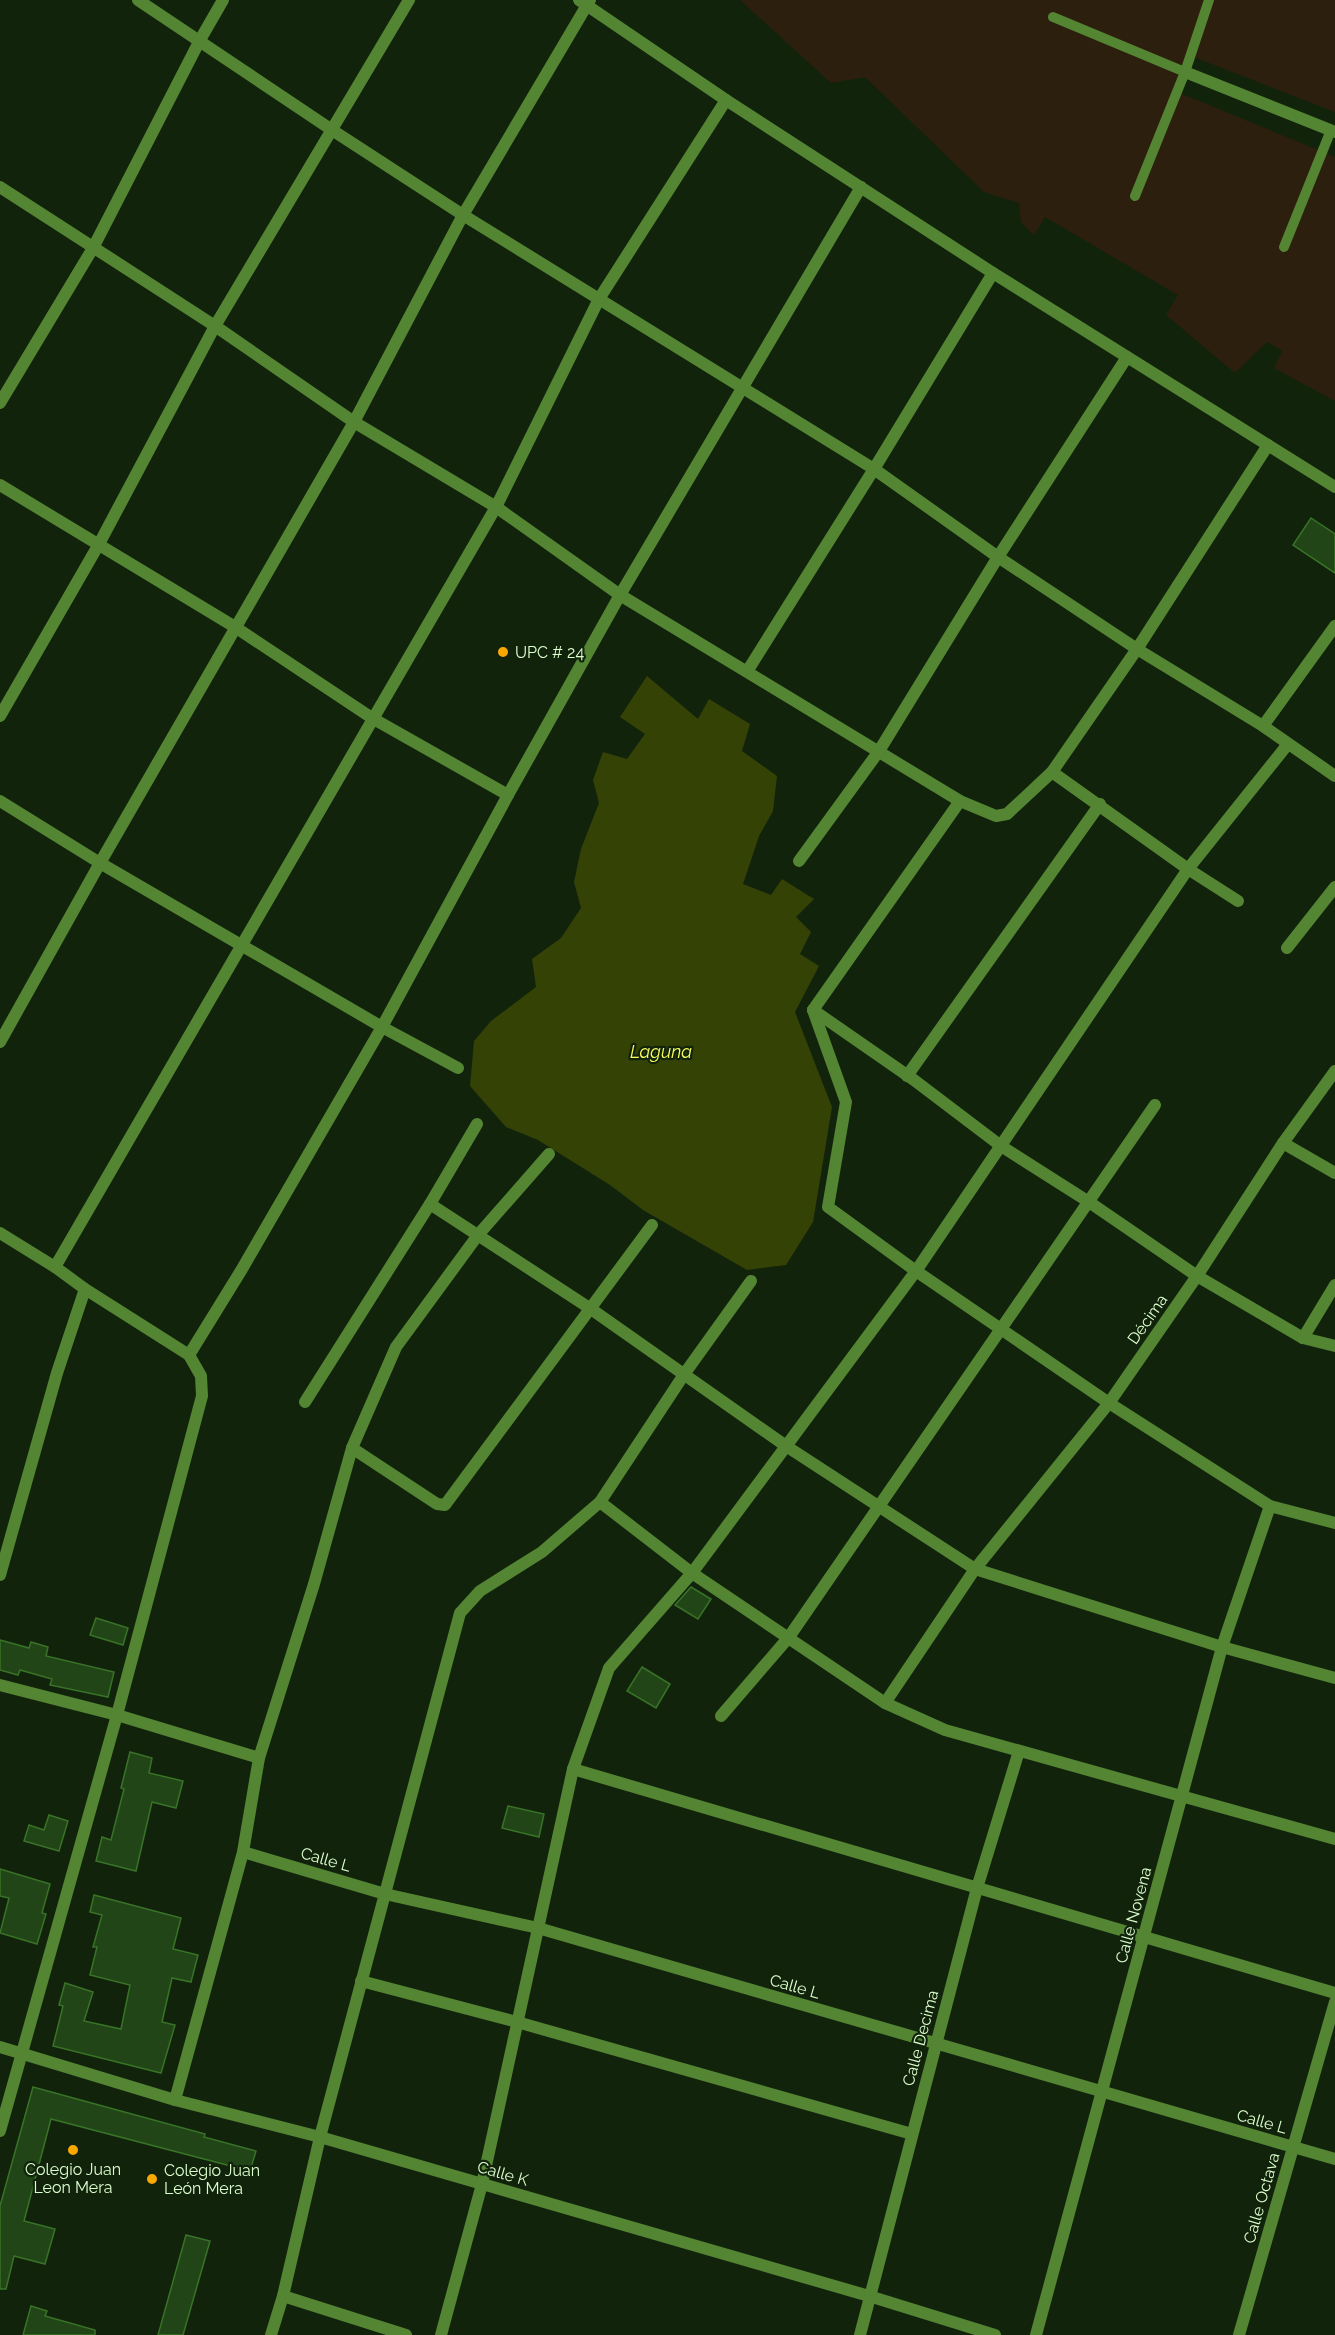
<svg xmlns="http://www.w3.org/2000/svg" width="1335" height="2335" viewBox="0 0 1335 2335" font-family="Raleway,sans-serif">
  <rect width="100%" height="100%" fill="#12230c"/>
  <polygon fill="#2d1f0e" points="740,0 1335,0 1335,112 1191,56 1175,91 1335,157 1335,401 1274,368 1282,351 1267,342 1235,373 1166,315 1178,295 1045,217 1034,235 1021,222 1019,203 984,192 865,77 831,83"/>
  <polygon fill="#354206" points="647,676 698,719 709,699 750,724 742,751 777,776 773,811 759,836 743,884 771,895 782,879 814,899 796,917 811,932 800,954 819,966 795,1012 832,1107 813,1222 786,1265 747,1270 643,1210 610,1185 538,1140 506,1127 470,1086 474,1041 491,1021 536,987 532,959 561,938 581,908 574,882 581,849 599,803 593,780 603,752 627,759 645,734 620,717"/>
  <g fill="#214517" stroke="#387327" stroke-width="1.5">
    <polygon points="1311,518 1335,534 1335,573 1293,545"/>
    <polygon points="691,1587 711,1599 698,1619 675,1605"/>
    <polygon points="96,1618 128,1628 123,1645 90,1635"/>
    <polygon points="0,1640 29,1648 31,1642 48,1647 46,1656 114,1672 108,1697 50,1685 52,1679 20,1670 18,1675 0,1670"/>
    <polygon points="642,1667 670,1684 656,1708 627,1691"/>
    <polygon points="130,1752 152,1758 149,1773 183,1781 176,1808 152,1802 136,1871 96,1861 102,1837 111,1840 124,1789 121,1788"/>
    <polygon points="508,1806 544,1814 539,1837 502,1828"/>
    <polygon points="49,1815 68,1821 59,1851 24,1841 29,1825 44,1830"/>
    <polygon points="0,1869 50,1884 42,1913 46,1914 37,1944 0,1933 9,1898 0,1896"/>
    <polygon points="94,1895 181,1918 173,1949 198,1955 191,1982 172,1978 162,2022 175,2025 161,2073 53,2046 63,2006 59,2005 65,1983 93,1992 84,2021 121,2029 130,1985 90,1975 97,1947 93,1947 102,1915 90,1912"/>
    <polygon points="33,2087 205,2134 204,2137 256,2151 250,2171 51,2119 24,2221 55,2229 45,2264 14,2256 6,2289 0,2289 0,2206"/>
    <polygon points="186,2235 210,2241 204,2262 183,2335 158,2335"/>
    <polygon points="31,2306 47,2311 45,2316 95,2330 95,2335 23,2335"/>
  </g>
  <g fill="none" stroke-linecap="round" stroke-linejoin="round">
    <g stroke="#538533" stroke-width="10">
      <polyline points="1053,17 1185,72"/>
      <polyline points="1135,196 1185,72 1209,0"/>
      <polyline points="1284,247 1331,130"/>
    </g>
    <g stroke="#538533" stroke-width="12">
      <polyline points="138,0 332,130 463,215 874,469 998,557 1137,649 1263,726 1335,776"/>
      <polyline points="579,0 726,100 993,273 1335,487"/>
      <polyline points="1185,72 1335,132"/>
      <polyline points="0,187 215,326 354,422 496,507 620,595 960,801 996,816 1007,814 1052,772 1137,649 1268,445"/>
      <polyline points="0,403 93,248 200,40 223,0"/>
      <polyline points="0,485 235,627 372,718 508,795"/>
      <polyline points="748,670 874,469 993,273"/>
      <polyline points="0,716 99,544 215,326 409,0"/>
      <polyline points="1263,726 1335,626"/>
      <polyline points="1052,772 1188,869 1238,901"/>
      <polyline points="0,801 100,863 382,1027 458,1068"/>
      <polyline points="799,861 879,751 998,557 1127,357"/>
      <polyline points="1287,948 1335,887"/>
      <polyline points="813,1010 846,1102 828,1207 916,1271 1109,1403 1270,1506 1335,1523"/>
      <polyline points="813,1010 914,1080 1001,1146 1089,1202 1197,1276 1303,1338 1335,1346"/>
      <polyline points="813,1010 960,801"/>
      <polyline points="0,1042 100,863 354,422 463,215 590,0"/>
      <polyline points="907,1076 1100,804"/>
      <polyline points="1283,1143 1335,1173"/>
      <polyline points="430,1204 591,1309 786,1446 975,1569 1222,1647 1335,1678"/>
      <polyline points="0,1233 55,1267 85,1289"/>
      <polyline points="55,1267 496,507 599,299 726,100"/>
      <polyline points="1303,1338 1335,1285"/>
      <polyline points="189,1355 242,1269 382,1027 508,795 620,595 861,187"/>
      <polyline points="305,1402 430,1204 477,1124"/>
      <polyline points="352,1448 437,1504 445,1505 652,1225"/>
      <polyline points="600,1502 685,1373 751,1281"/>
      <polyline points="0,1575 57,1373 85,1289 189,1355 201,1376 202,1396 117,1715 0,2131"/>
      <polyline points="0,1685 117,1715 259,1758"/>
      <polyline points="885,1703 975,1569 1109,1403 1197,1276 1283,1143 1335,1071"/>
      <polyline points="721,1716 789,1637 1155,1105"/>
      <polyline points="573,1769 1335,1993"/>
      <polyline points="243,1852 385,1894 538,1928 1335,2159"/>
      <polyline points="361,1981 517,2022 912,2134"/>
      <polyline points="0,2047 175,2100 320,2137 869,2296 995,2335"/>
      <polyline points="175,2100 243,1852 259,1758 314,1584 352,1448 396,1347 478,1235 549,1154"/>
      <polyline points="283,2296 406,2335"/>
      <polyline points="271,2335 283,2296 320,2137 460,1613 480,1591 542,1552 600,1502 692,1573 885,1703 945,1730 1335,1839"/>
      <polyline points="441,2335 482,2184 573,1769 609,1668 692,1573 916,1271 1188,869 1288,744"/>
      <polyline points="860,2335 977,1888 1019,1751"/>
      <polyline points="1036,2335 1222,1647 1270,1506"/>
      <polyline points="1239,2335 1335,2002"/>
    </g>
  </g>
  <g fill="#f9a800" stroke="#12230c" stroke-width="2">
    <circle cx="503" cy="652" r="6"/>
    <circle cx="73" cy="2150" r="6"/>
    <circle cx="152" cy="2179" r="6"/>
  </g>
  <g text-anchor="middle" stroke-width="4.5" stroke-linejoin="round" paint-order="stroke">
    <g font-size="16" fill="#ddffce" stroke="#12230c" text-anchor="start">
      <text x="515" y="658">UPC # 24</text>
      <text x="73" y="2175" text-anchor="middle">Colegio Juan<tspan x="73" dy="18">Leon Mera</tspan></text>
      <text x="164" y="2176">Colegio Juan<tspan x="164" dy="18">León Mera</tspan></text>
    </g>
    <g font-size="16" fill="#ddffce" stroke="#12230c">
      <text transform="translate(1147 1319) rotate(-55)" y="6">Décima</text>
      <text transform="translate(326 1859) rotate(16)" y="6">Calle L</text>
      <text transform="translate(1133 1915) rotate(-75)" y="6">Calle Novena</text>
      <text transform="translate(795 1986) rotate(16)" y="6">Calle L</text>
      <text transform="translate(920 2038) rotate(-75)" y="6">Calle Decima</text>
      <text transform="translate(1262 2121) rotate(16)" y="6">Calle L</text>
      <text transform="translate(503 2173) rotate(16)" y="6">Calle K</text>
      <text transform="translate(1261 2198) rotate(-74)" y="6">Calle Octava</text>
    </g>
    <g font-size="18" font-style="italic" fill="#f9ff5c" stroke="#12230c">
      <text x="661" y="1058">Laguna</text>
    </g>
  </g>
</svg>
